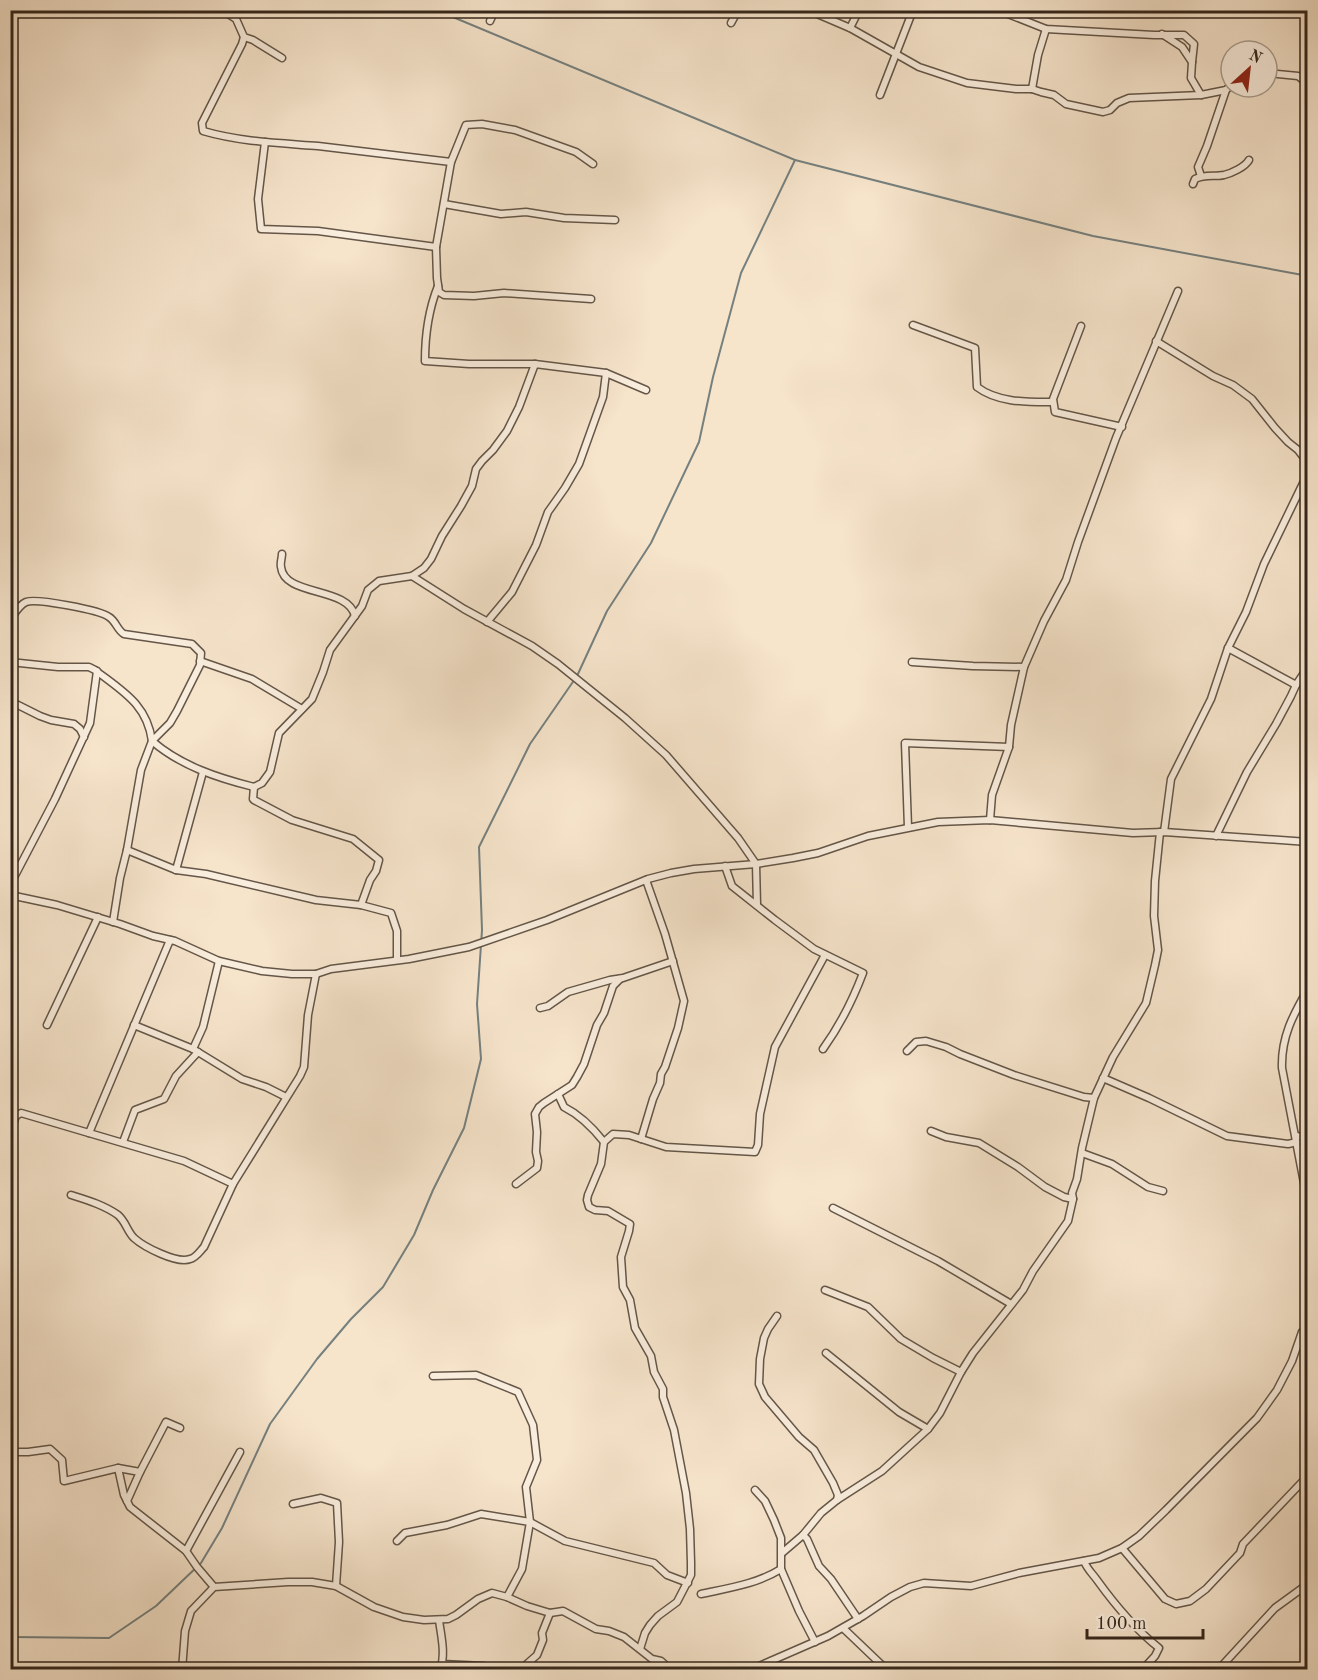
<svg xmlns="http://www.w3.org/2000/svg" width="1318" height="1680" viewBox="0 0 1318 1680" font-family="'Old Standard TT',serif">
  <rect width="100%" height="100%" fill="#f6e4cb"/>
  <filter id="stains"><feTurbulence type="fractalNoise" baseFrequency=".00333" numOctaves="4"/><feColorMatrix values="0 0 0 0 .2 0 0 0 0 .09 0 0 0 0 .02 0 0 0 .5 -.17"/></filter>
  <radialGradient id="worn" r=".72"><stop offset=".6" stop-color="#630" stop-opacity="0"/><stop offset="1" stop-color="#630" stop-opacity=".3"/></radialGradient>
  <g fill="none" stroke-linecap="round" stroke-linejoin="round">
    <g stroke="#75807f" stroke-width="2">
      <polyline points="436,10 795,160 1093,236 1308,276"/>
      <polyline points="10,1637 109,1638 156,1606 201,1563 222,1528 270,1424 317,1359 351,1319 383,1287 414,1235 433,1190 464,1128 481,1059 477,1004 482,930 479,847 530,744 577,676 607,611 651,543 699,442 713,377 741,273 795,160"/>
    </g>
    <g stroke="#645648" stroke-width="9">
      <g id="street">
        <polyline points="222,10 236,19 244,37 253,40 282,58"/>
        <polyline points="808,10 850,28 919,67 967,83 1016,89 1032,89 1041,92 1054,95 1066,104 1103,112 1110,110 1117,103 1129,98 1201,95 1226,90 1231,85"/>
        <polyline points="998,10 1046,29 1154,35 1184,35 1194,44 1192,62"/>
        <polyline points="10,15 12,10"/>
        <polyline points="490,21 495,10"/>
        <polyline points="731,23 738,10"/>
        <polyline points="850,28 859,10"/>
        <polyline points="1162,34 1182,47 1192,62 1191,78 1201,95"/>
        <path d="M244,37L242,44L202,123L203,131C241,142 279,143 318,146C362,151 407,157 451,162"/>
        <polyline points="1267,73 1298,76 1308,84"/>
        <polyline points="1032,89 1038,55 1046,29"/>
        <polyline points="880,95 913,10"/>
        <polyline points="265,142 258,199 261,229 318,231 436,247"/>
        <polyline points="1201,176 1198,167 1207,146 1226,90"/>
        <path d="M1193,184L1195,179C1205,174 1214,177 1224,175C1232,173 1245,167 1249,160"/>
        <polyline points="444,204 501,214 526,212 564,218 615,220"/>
        <path d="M438,286C428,311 425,335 425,361L469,364H535"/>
        <polyline points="591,299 504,293 474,296 444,295 439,292 437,278 436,247 451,162 466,125 482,124 515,130 576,152 593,164"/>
        <path d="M913,325L975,348L977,387C998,403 1028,402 1053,402"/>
        <polyline points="1081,326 1053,399 1055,412 1122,427"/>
        <polyline points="1156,341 1213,376 1233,385 1252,399 1275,428 1288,442 1298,450 1308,463"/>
        <path d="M282,554C282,558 280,563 281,567C284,597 348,586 355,616"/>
        <polyline points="412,576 464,609 532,646 558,664 625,718 666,755 738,838 756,864 757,905"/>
        <path d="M10,620C15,613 19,605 26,602C36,598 100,610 109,617C116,621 117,630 124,634L192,644L201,653L200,665L177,711L170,723L152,741L141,770L127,850L120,878L113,922"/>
        <polyline points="487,622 512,592 536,545 548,512 565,488 579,464 603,397 606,373"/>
        <polyline points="1228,648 1296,685 1308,667"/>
        <polyline points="200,661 252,679 302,709"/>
        <path d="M10,662L58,667H89L95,670C122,691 147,704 152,741C181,766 218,778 254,787L262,783L270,772L279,733L312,699L323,672L330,650L362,606L368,590L379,581L412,576L424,568L431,559L442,536L461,506L472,486L476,469L482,461L493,450L507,431L519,407L535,364L606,373L646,390"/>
        <polyline points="912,662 973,666 1024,667"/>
        <polyline points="10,701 40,716 51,720 74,724 80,729 84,737"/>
        <polyline points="254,787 253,799 254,800 292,820 353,839 379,860 376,871 370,880 361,905"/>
        <polyline points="990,820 992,795 1009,747 1011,725 1024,667 1044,621 1066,580 1078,542 1116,438 1178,291"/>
        <polyline points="908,827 905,743 1009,747"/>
        <polyline points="1164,832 1171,779 1211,699 1228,648 1246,612 1264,564 1308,473"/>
        <polyline points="1216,836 1247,772 1276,724 1291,696 1296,685"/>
        <polyline points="127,850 176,870 206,874 316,900 361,905 391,913 397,931 397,960"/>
        <path d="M725,866L732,886L775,920L814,949L863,973C852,1002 841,1024 823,1049"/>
        <polyline points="176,870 203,772"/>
        <polyline points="10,885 55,799 90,723 97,671"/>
        <polyline points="10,895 57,905 120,924 153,936 175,941 219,961 262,971 292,974 316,974 331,969 409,959 469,947 547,920 648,879 671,873 694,869 756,864 793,858 818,853 868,836 938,822 990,820 1133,833 1164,832 1308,842"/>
        <path d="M1308,989C1293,1015 1281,1037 1282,1068L1308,1204"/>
        <polyline points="540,1008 548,1006 568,992 610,980 623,978 673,961"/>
        <polyline points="47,1025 98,917"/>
        <polyline points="134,1025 193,1049 242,1079 266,1087 286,1097"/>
        <polyline points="193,1049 203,1027 219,961"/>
        <polyline points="907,1051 916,1042 926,1041 946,1047 960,1054 1014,1075 1084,1097 1094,1098"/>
        <polyline points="1103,1078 1149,1098 1227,1136 1288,1144 1297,1142"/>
        <path d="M558,1094L564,1107C580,1115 593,1128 604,1142"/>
        <polyline points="931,1131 946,1137 979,1143 1018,1167 1045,1187 1064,1197 1073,1199"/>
        <polyline points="10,1132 16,1116 21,1113 184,1161 233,1184"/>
        <polyline points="89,1133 170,940"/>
        <polyline points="1296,1136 1308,1138"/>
        <polyline points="641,1139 653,1099 660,1083 661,1074 665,1067 678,1028 684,1001 665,934 646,880"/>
        <polyline points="123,1142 135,1110 164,1099 176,1076 198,1052"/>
        <polyline points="1082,1153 1112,1164 1148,1187 1163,1191"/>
        <polyline points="516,1184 537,1168 538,1161 536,1152 537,1132 535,1114 539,1107 544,1103 572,1085 577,1077 584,1064 597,1025 604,1013 613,986 620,979"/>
        <path d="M71,1195C87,1200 104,1205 118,1215C126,1222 127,1231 134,1238C144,1247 177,1264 190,1259C196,1258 200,1251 204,1247L233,1184L300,1076L304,1067L308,1015L316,974"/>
        <polyline points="833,1208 938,1261 1011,1304"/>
        <polyline points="825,1290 868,1307 901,1339 933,1358 961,1372"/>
        <polyline points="777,1316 768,1329 764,1338 760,1359 759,1384 765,1397 799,1437 814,1450 833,1483 838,1495 837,1500"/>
        <polyline points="826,1353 899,1412 928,1429"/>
        <polyline points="433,1376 476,1375 518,1392 533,1425 537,1460 526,1487 530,1522 522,1569 507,1597"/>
        <polyline points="10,1452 28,1452 50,1449 62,1460 64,1481 118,1468 124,1495 130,1507 186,1551 197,1567 214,1587"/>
        <polyline points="118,1468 140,1472 127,1501"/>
        <polyline points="140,1472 166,1422 180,1428"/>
        <polyline points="755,1490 765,1501 774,1520 781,1538 781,1569 799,1611 815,1642"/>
        <polyline points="293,1504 321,1498 337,1503 339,1542 336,1586"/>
        <polyline points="397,1541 405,1533 447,1525 481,1514 530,1522 565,1541 654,1563 667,1575 688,1583"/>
        <polyline points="1122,1548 1165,1599 1176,1604 1190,1601 1206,1589 1240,1553 1243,1544 1303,1481 1308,1478"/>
        <polyline points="186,1551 240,1452"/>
        <polyline points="782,1553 803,1535"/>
        <path d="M1084,1561C1087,1569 1092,1573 1097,1580C1115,1605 1135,1629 1159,1648L1155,1656L1142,1670"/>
        <path d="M701,1594C729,1588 757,1584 781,1569"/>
        <polyline points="858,1619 831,1579 819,1566 807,1539 803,1535 821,1513 837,1500 882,1471 928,1429 940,1413 961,1372 973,1353 1023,1290 1033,1271 1068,1221 1073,1199 1072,1193 1077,1179 1082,1148 1094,1098 1113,1057 1146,1003 1155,965 1158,950 1154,916 1155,881 1160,832"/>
        <path d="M439,1620C441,1636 446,1654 440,1670"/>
        <polyline points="843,1628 887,1670"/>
        <polyline points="640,1649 645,1633 650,1625 658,1616 677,1602 691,1575 691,1563 690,1529 686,1493 674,1430 663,1397 663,1389 654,1372 651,1356 635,1328 630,1300 623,1287 621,1257 629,1231 630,1224 608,1211 595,1210 589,1207 587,1200 588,1195 601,1164 604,1142 613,1134 629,1135 666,1147 755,1152 758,1145 760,1114 775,1047 825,955"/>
        <polyline points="771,1661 777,1670"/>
        <polyline points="442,1664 484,1666 490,1670"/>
        <polyline points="182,1670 185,1631 191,1611 214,1587 288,1582 312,1582 336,1586 374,1607 403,1617 424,1620 448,1619 456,1615 478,1599 492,1593 507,1597 527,1606 550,1613 563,1611 596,1629 609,1631 624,1637 652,1659 661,1661 671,1670"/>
        <polyline points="520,1670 537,1655 543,1640 542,1633 550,1613"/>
        <polyline points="750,1670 828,1636 863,1616 891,1597 910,1587 924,1583 971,1586 1019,1573 1099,1558 1122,1548 1139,1536 1166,1510 1257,1418 1277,1390 1292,1361 1302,1332 1308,1326"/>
        <polyline points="1218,1670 1275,1608 1308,1584"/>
      </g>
    </g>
    <use href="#street" stroke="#f9eddd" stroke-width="6"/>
  </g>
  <rect width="1318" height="1680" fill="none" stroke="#f6e4cb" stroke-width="36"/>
  <rect x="12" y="12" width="1294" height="1656" fill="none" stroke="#34261c" stroke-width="3"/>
  <rect x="18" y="18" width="1282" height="1644" fill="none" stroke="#34261c" stroke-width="1.5"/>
  <g transform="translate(1249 69) rotate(27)"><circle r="28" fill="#f9eddd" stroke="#aa9d90" stroke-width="1.5"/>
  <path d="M0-4.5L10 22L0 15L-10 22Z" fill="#8f2418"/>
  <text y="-9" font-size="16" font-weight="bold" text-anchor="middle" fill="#34261c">N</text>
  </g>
  <path d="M1087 1629v9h116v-9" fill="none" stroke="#34261c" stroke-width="3"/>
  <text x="1096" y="1629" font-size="18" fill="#34261c" stroke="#f9eddd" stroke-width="4.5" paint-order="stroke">100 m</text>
  <rect width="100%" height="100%" filter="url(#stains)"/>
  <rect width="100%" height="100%" fill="url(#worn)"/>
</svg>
